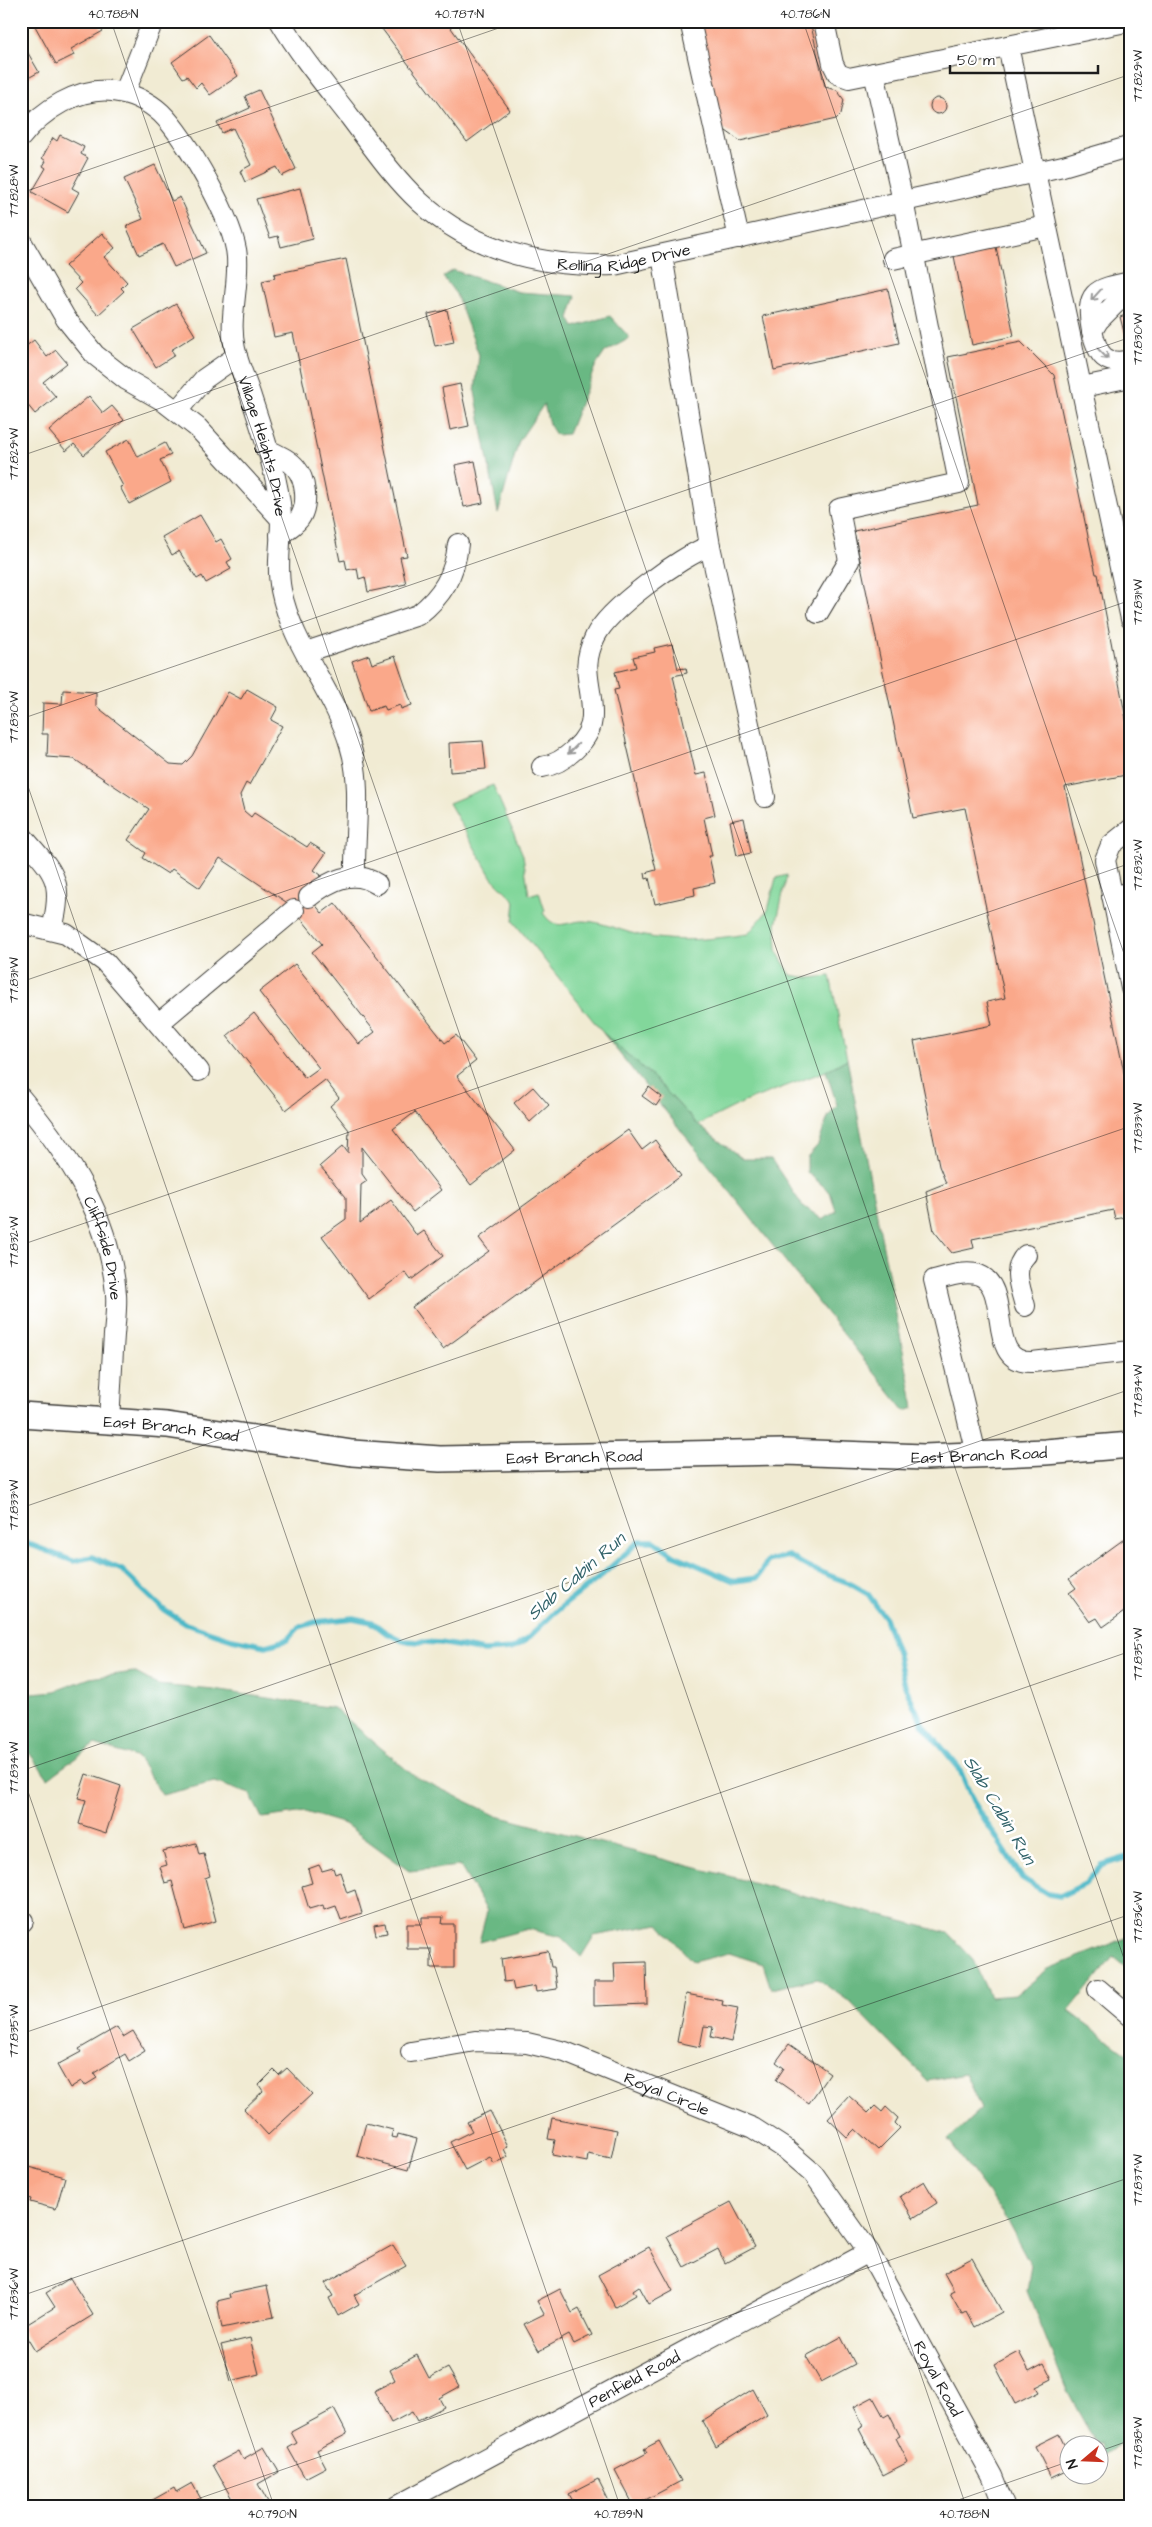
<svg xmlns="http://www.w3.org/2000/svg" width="1152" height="2527" viewBox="0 0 1152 2527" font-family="'Architects Daughter',sans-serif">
  <rect width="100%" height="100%" fill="#fff"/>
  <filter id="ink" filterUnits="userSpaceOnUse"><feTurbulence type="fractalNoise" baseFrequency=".02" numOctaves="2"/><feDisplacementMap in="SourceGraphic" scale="10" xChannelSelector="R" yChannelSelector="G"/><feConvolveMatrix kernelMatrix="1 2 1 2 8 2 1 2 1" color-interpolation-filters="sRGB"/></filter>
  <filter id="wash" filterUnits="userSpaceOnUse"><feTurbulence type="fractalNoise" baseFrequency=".0096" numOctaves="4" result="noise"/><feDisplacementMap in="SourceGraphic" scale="20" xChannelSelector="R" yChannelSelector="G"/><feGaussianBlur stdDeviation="1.12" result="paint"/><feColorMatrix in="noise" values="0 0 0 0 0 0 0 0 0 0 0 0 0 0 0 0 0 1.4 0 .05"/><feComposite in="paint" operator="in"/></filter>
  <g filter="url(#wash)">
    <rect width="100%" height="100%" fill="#f1ebd3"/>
    <path fill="#82d79b" stroke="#4f7a5c" d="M493,785L523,855L529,895L539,892L545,911L543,913C557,933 565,921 584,921C601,921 626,933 644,936C679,943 713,939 748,934L768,910L776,878L787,875L776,925L777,952L791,975L809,978L830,976L847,1059L826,1071L744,1102L698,1125L653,1077L603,1033L513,921L515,901L492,878L449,803Z"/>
    <g fill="#69b883" stroke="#426a50">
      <polygon points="453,270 519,292 576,296 569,318 574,327 610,316 630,338 605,352 595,367 568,434 556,435 549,424 544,404 519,441 498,513 475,392 479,355 456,294 443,277"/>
      <polygon points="603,1033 653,1077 698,1125 743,1159 771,1159 802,1205 823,1220 836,1211 830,1192 807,1172 807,1157 818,1145 828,1117 837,1105 826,1071 847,1059 914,1408 905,1411"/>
      <polygon points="134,1672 158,1685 214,1690 334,1708 414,1776 497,1816 948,1933 972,1958 990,1997 1016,1995 1048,1969 1131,1936 1131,1972 1113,1957 1069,2011 1131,2057 1131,2435 1102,2457 1100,2444 1096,2444 1067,2391 1027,2291 1031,2265 1003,2213 948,2140 981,2109 965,2074 928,2081 850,2002 817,1979 771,1989 763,1964 729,1953 693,1962 659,1924 594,1936 581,1957 561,1937 528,1929 479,1942 487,1911 460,1866 409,1871 345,1824 305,1812 262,1818 250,1794 214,1782 162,1795 138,1758 95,1744 48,1778 21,1742 21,1694 55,1691 90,1678"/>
    </g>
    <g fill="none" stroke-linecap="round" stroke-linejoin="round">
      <polyline stroke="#4bb8c7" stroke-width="5.5" points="21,1541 73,1561 92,1557 122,1570 164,1610 186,1624 232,1639 266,1646 287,1640 299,1627 316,1622 353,1618 372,1622 385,1632 403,1641 441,1643 484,1651 511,1649 526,1640 555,1612 600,1577 639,1541 654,1541 674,1555 734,1581 757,1578 768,1561 788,1556 810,1568 849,1583 868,1594 885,1618 898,1655 905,1686 923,1725 959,1768 973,1801 1022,1878 1048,1894 1060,1896 1085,1884 1102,1865 1131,1856"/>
    </g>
    <g id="blocks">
      <g fill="#faa88a">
        <polygon points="40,21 97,21 103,31 71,49 74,55 56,64 35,26"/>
        <polygon points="376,21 446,21 510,110 467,142"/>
        <polygon points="710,21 810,21 825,87 837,90 844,100 841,114 836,119 740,141 719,126 699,26 710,24"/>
        <polygon points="209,35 238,76 210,95 201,83 196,88 187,76 183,78 172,62"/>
        <polygon points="21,41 39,72 21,82"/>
        <polygon points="259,90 296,169 282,176 277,167 245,182 240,171 251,165 233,128 222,133 217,123 250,108 245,96"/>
        <circle cx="938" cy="106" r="8"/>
        <polygon points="60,135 84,147 81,154 88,158 72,188 79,192 68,212 32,192 46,168 43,166 46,161 42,158 53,138 57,141"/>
        <polygon points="155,165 172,201 180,197 206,253 174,267 163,244 139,255 126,226 143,219 124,179"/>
        <polygon points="300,188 313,239 281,247 278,236 270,238 256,199"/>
        <polygon points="102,233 115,248 104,257 127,282 121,288 124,291 98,315 75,289 81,283 65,266"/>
        <polygon points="996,247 1014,336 972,345 954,256"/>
        <polygon points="346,259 407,556 400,557 406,584 368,592 365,577 359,579 357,568 347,570 345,560 340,561 293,333 274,337 262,281 275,278 274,274"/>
        <polygon points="888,289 899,343 774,370 763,316"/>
        <polygon points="176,304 195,335 171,350 175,355 156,367 133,329"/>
        <polygon points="447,310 454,342 435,346 428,314"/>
        <polygon points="1131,313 1131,354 1130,355 1120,317"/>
        <polygon points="34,340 47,357 56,350 67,363 43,382 56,397 35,414 21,397 21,350"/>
        <polygon points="1021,342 1054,375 1096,574 1098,574 1131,745 1131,774 1065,787 1131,1106 1131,1216 1115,1219 1113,1210 972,1239 974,1248 952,1253 934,1231 926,1191 946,1183 939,1166 914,1041 992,1025 987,1002 1005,998 965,808 913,818 854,531 978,505 948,357"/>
        <polygon points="460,384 469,426 450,430 442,388"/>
        <polygon points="89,396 103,413 112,406 124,420 84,455 74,444 66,451 49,431"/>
        <polygon points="129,439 138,457 165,443 171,455 160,460 171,482 129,504 120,487 123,486 105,452"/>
        <polygon points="475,461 483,503 464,507 455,465"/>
        <polygon points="200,515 216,542 221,539 232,559 227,562 231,569 206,583 202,576 197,579 179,551 172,555 162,537"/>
        <polygon points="672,644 678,669 686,668 687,673 673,676 696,775 706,773 715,815 704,818 712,856 709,856 715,883 694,888 695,895 655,904 649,878 646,879 645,873 656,870 614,690 619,689 615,672 636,667 633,657 655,652 654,648"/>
        <polygon points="369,655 372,664 395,656 412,705 401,709 400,705 386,710 384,706 369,711 352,661"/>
        <polygon points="247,689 278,707 271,720 282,726 249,785 246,783 240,795 244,811 251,817 254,813 307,847 310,843 326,853 314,870 321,875 310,890 309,897 322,913 335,903 445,1043 456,1035 476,1061 457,1076 515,1150 471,1185 415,1112 393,1129 441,1190 413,1212 362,1147 362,1174 367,1181 361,1185 360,1223 391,1200 417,1236 424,1231 443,1256 411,1280 405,1272 369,1299 322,1236 346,1219 346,1197 320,1166 343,1146 348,1153 349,1130 330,1106 339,1098 325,1080 286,1110 227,1036 254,1013 305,1078 319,1068 259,992 295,964 359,1044 375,1032 312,952 322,944 289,904 220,858 200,888 172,869 168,874 143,858 146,853 128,840 149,809 74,759 47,757 48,734 42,734 43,703 62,704 63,690 96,692 96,706 170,764 183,765 192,756 228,692 241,699"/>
        <polygon points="483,741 486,769 450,772 449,743"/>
        <polygon points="744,818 751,853 737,856 730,821"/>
        <polygon points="533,1087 549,1105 530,1122 514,1103"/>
        <polygon points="649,1087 662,1097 656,1106 642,1096"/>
        <polygon points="628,1130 642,1150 655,1140 681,1176 443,1349 412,1307 489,1251 479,1238"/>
        <polygon points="1131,1534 1131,1607 1103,1627 1097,1618 1090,1622 1069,1593 1076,1588 1069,1579"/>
        <polygon points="86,1774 121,1786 106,1833 79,1824 86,1800 78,1798"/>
        <polygon points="196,1843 199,1855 204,1854 210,1876 205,1878 216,1921 185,1930 172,1881 165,1883 160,1867 167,1865 163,1851"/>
        <polygon points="319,1865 322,1871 333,1868 335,1874 340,1872 347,1893 355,1890 362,1913 341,1920 336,1906 324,1910 323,1905 309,1909 302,1886 312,1883 308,1869"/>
        <polygon points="422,1917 443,1917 442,1924 454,1924 454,1968 431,1968 431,1949 407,1949 407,1924 422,1924"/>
        <polygon points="385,1923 387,1933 376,1935 374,1925"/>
        <polygon points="548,1951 551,1967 554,1967 557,1989 536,1992 535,1986 514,1990 512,1981 504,1982 501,1959"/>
        <polygon points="646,1962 647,2004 594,2006 594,1982 615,1982 614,1963"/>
        <polygon points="686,1994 723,2001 722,2005 738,2008 731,2042 711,2037 713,2027 704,2026 700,2047 677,2042"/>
        <polygon points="117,2027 123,2037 133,2031 145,2051 129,2061 125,2054 94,2073 97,2078 84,2086 81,2081 70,2088 57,2065 81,2052 79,2049"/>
        <polygon points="789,2044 830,2073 809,2103 776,2080 784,2068 776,2062"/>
        <polygon points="287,2068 312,2094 268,2135 244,2109 263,2091 259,2085 274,2070 279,2075"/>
        <polygon points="849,2096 868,2113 875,2106 882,2112 886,2107 898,2118 895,2123 900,2128 878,2150 855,2129 847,2137 828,2119"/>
        <polygon points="490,2111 508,2146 504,2149 508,2157 494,2164 490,2157 465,2170 450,2142 472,2131 467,2122"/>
        <polygon points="552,2118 617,2130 611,2159 588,2154 587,2162 552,2155 555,2140 548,2139"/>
        <polygon points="366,2123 393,2130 391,2137 397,2138 398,2134 417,2139 408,2170 357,2156"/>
        <polygon points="21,2165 65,2177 56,2209 30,2202 31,2199 21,2196"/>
        <polygon points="924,2181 937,2203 913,2218 900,2196"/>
        <polygon points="731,2202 755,2247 725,2263 718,2249 684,2267 667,2236"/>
        <polygon points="393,2245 406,2266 354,2295 359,2304 338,2316 329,2298 333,2296 325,2283"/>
        <polygon points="649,2247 673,2291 649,2304 639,2286 633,2290 636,2295 615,2307 598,2275"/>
        <polygon points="972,2258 1002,2312 974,2327 966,2312 962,2314 950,2293 954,2291 944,2273"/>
        <polygon points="70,2278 93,2315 35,2351 21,2328 55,2307 46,2293"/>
        <polygon points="267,2286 274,2317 222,2328 217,2301 230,2298 229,2294"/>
        <polygon points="560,2289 572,2313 579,2309 592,2335 574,2344 569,2335 539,2351 524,2324 544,2314 537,2301"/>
        <polygon points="841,2337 855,2364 821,2382 806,2356"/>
        <polygon points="250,2338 259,2374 231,2381 221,2345"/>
        <polygon points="1019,2352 1029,2371 1044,2363 1052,2379 1036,2387 1039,2392 1015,2404 995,2365"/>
        <polygon points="417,2355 429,2378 448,2368 459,2387 439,2398 444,2407 417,2421 412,2412 391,2423 374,2391 395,2380 390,2370"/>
        <polygon points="753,2389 767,2415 716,2447 702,2421"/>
        <polygon points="873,2397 884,2417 889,2414 900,2436 896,2438 908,2462 883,2475 859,2429 864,2426 854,2407"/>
        <polygon points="334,2409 347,2434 317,2450 326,2467 305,2478 288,2448 297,2443 291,2432"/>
        <polygon points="1059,2434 1070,2457 1070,2469 1051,2478 1035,2446"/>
        <polygon points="659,2441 681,2481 634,2506 615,2470 647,2453 644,2449"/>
        <polygon points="264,2447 279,2472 258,2484 268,2502 260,2506 236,2506 213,2465 239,2451 243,2459"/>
        <polygon points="598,2479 609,2501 600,2506 564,2506 573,2501 569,2494"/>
        <polygon points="192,2483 205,2506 151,2506 149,2502 174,2488 176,2492"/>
      </g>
    </g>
  </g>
  <g filter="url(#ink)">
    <use href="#blocks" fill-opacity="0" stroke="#3c3b37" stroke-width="1"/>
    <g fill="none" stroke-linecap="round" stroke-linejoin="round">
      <g stroke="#3c3b37" stroke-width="22">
        <g id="minor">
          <path id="s1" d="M280,21C300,55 326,86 350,117C372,146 393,177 420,202C473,251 543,267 614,265L1063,166L1131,146"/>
          <polyline points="690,21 739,238"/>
          <polyline points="824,21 833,64 838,74 849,78 1131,21"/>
          <polyline points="1008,46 1131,619"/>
          <polyline points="125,92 153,21"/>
          <path id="s2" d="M21,137C42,110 78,87 113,91C130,93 148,101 161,113C186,137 235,223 237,257C239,288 228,320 235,349C239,367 247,383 252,400C263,433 275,469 280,503C284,532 275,561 281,590C292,646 334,691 350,745C363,786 354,833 355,876"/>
          <polyline points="21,241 66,319 95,355 127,380 162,400 198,428 281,519"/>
          <polyline points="662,255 710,546 765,797"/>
          <polyline points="893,259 1046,226"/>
          <path d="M1131,288L1098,321L1092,331C1098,356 1105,366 1131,360"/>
          <path d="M1092,331C1085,292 1094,289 1131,282"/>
          <polyline points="1082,387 1131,377"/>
          <polyline points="177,411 204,379 237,356"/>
          <path d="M266,449C276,454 289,459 296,468C306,480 308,503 301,516C297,524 287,529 280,535"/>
          <polyline points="818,613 849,561 839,509 959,483 903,201 874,73"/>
          <path d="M306,652L418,615C442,596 455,575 458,544"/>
          <path d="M542,767C563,764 592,740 592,716C593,685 579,670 595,637C608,609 681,556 710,546"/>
          <polyline points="1131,829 1111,845 1105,860 1131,988"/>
          <path d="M21,835C53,872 65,878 52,929"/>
          <polyline points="1112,896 1131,893"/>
          <path d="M309,897C329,881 353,868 377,884"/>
          <polyline points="21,923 66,934 105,962 199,1071"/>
          <polyline points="159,1023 294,910"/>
          <path id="s3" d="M21,1098C69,1155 110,1217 116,1294C117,1307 115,1322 114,1335C112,1363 111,1391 109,1419"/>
          <path d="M1025,1306C1021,1289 1011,1269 1026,1255"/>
          <path d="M976,1454L934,1280C947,1277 965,1270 979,1275C1013,1288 984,1364 1032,1362L1131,1351"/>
          <polyline points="21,1920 23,1921"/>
          <polyline points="1098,1989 1131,2017"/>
          <path id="s4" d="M411,2052L475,2041L527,2043L565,2052L753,2128L784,2148L813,2173L869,2252L992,2476L1004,2506"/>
          <path id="s5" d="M397,2506L869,2252"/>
        </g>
      </g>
      <g stroke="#3c3b37" stroke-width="28">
        <g id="major">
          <path id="s6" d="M21,1415L167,1425L352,1453L440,1459L785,1452L924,1457L1045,1452L1131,1445"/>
        </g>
      </g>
      <use href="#minor" stroke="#fff" stroke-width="20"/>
      <use href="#major" stroke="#fff" stroke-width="25"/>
    </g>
    <defs><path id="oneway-shaft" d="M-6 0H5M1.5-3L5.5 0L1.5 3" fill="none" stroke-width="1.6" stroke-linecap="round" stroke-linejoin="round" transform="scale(1.25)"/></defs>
    <g stroke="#999">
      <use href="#oneway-shaft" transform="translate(1096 295) rotate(132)"/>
      <use href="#oneway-shaft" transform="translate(1103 354) rotate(46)"/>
      <use href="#oneway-shaft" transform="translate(573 749) rotate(135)"/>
    </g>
  </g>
  <path fill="none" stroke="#1c1c1c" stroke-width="1" stroke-opacity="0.45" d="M111,21L966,2506M457,21L1131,1979M803,21L1131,974M21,193L519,21M21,456L1131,74M21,719L1131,337M21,766L620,2506M21,982L1131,600M21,1245L1131,863M21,1508L1131,1126M21,1771L1131,1389M21,1771L274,2506M21,2034L1131,1651M21,2296L1131,1914M1100,2451L1131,2440M177,2506L1131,2177M941,2506L1070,2461"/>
  <g text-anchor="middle" stroke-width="5" stroke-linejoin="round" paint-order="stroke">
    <g font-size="16" fill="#1c1c1c" stroke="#fff">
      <text dy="6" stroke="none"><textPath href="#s1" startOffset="449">Rolling Ridge Drive</textPath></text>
      <text dy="6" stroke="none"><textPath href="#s2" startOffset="519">Village Heights Drive</textPath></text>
      <text dy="6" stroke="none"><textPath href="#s3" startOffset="174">Cliffside Drive</textPath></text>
      <text dy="6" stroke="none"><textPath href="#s6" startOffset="151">East Branch Road</textPath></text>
      <text dy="6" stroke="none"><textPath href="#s6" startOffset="961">East Branch Road</textPath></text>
      <text dy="6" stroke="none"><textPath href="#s6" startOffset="556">East Branch Road</textPath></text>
      <text dy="6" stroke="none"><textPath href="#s4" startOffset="266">Royal Circle</textPath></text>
      <text dy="6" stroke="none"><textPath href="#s4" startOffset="675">Royal Road</textPath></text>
      <text dy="6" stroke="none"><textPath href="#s5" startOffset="269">Penfield Road</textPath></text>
    </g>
    <g font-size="18" font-style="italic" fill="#316269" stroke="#fff">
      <text transform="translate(576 1576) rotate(-41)" y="6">Slab Cabin Run</text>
      <text transform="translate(1000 1810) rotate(59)" y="6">Slab Cabin Run</text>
    </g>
  </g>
  <rect width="1152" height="2527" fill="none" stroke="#fff" stroke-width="55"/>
  <g transform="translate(1084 2460) rotate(251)"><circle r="24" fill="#ffffff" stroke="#a4a4a4"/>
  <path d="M0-4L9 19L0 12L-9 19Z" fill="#c8321e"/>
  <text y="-8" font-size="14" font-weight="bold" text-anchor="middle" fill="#1c1c1c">N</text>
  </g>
  <path d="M950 65v8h148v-8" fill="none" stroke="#1c1c1c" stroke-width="2.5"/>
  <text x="957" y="65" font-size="15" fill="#1c1c1c" stroke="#ffffff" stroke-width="4" paint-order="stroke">50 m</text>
  <rect x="28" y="28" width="1096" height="2472" fill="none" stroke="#1c1c1c" stroke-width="2"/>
  <g font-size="12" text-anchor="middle" fill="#1c1c1c">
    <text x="113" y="18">40.788°N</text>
    <text x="459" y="18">40.787°N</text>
    <text x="805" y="18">40.786°N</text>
    <text transform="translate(1138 76) rotate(-90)" y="4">77.829°W</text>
    <text transform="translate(14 191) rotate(-90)" y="4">77.828°W</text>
    <text transform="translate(1138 339) rotate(-90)" y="4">77.830°W</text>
    <text transform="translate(14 454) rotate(-90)" y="4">77.829°W</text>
    <text transform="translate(1138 602) rotate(-90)" y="4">77.831°W</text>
    <text transform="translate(14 717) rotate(-90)" y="4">77.830°W</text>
    <text transform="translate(1138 865) rotate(-90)" y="4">77.832°W</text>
    <text transform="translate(14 980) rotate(-90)" y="4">77.831°W</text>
    <text transform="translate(1138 1128) rotate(-90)" y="4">77.833°W</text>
    <text transform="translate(14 1242) rotate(-90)" y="4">77.832°W</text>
    <text transform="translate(1138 1391) rotate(-90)" y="4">77.834°W</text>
    <text transform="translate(14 1505) rotate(-90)" y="4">77.833°W</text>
    <text transform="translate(1138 1654) rotate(-90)" y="4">77.835°W</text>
    <text transform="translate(14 1768) rotate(-90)" y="4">77.834°W</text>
    <text transform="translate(1138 1917) rotate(-90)" y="4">77.836°W</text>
    <text transform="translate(14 2031) rotate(-90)" y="4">77.835°W</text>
    <text transform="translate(1138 2180) rotate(-90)" y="4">77.837°W</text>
    <text transform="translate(14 2294) rotate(-90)" y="4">77.836°W</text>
    <text transform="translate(1138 2443) rotate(-90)" y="4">77.838°W</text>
    <text x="272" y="2518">40.790°N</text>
    <text x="618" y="2518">40.789°N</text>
    <text x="964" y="2518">40.788°N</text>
  </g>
</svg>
